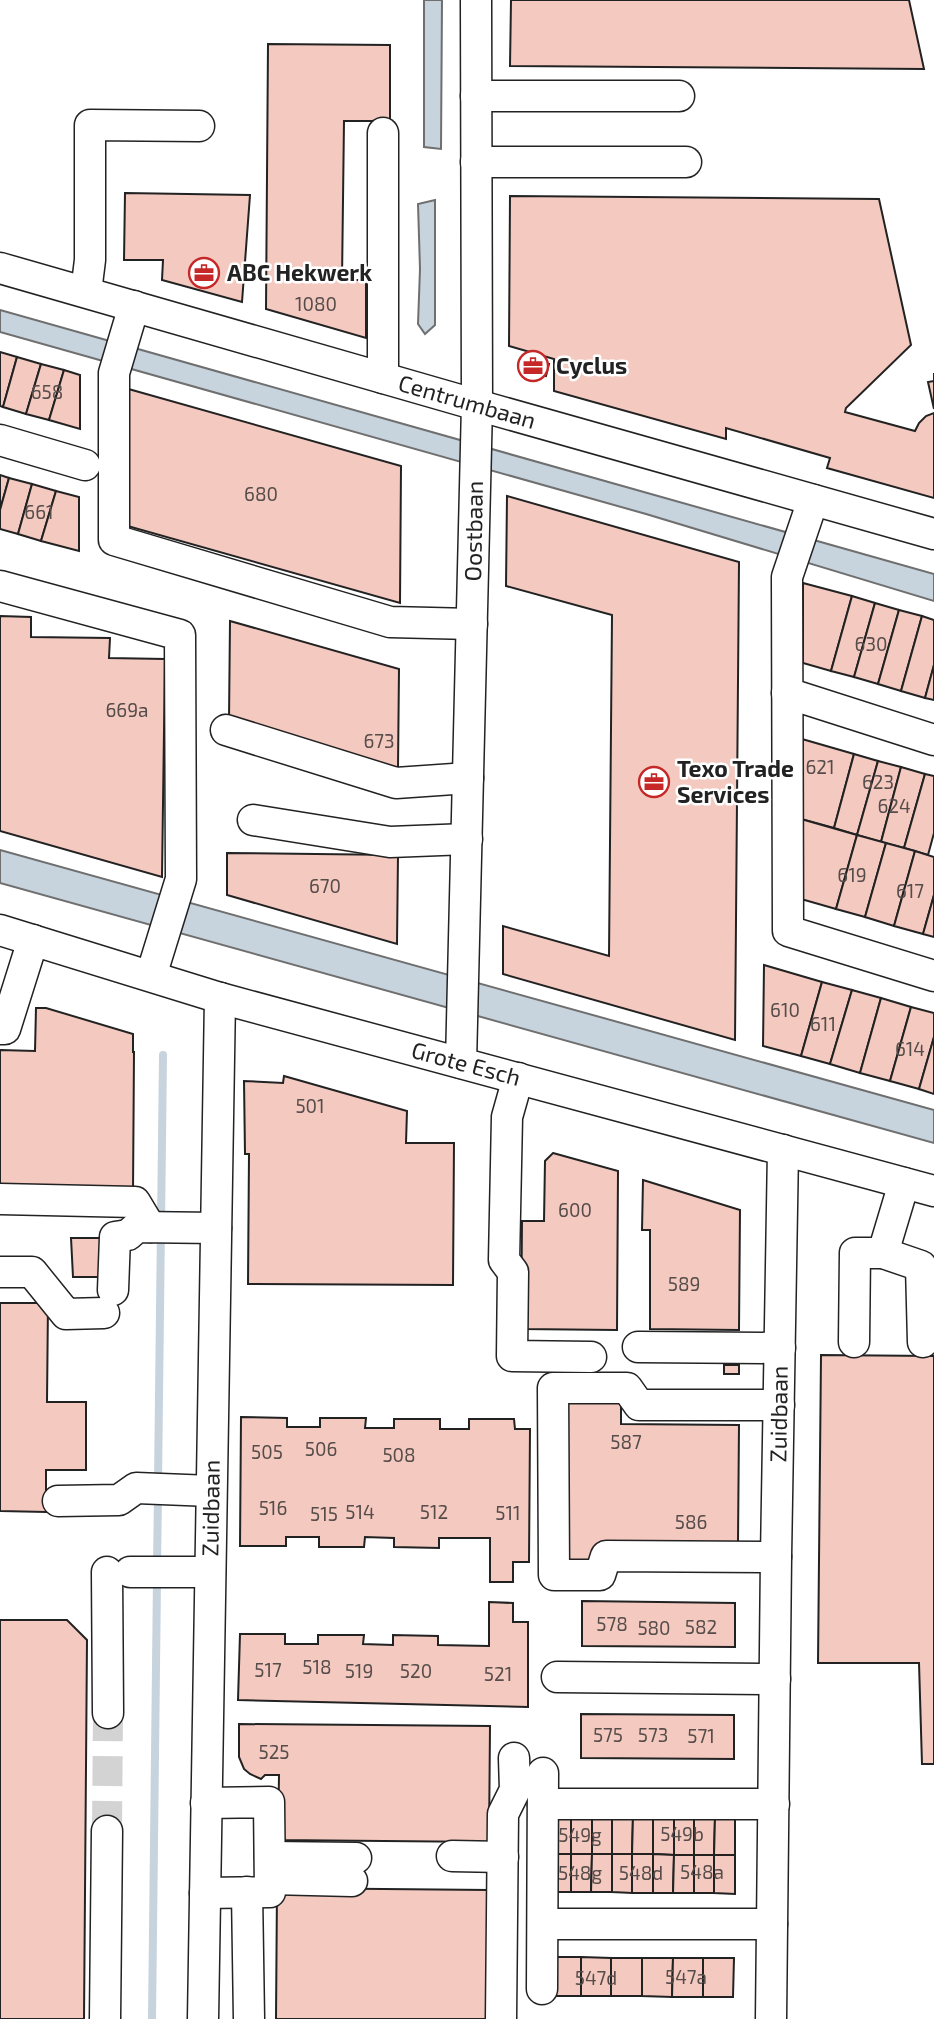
<svg xmlns="http://www.w3.org/2000/svg" width="934" height="2019" viewBox="0 0 934 2019" font-family="'Exo 2',sans-serif">
  <rect width="100%" height="100%" fill="#fff"/>
  <g fill="#c7d3dd" stroke="#6f6f6f" stroke-width="2">
    <polygon points="424,0 442,0 441,149 424,147"/>
    <polygon points="435,200 435,325 425,334 418,324 420,269 418,204"/>
    <polygon points="0,310 934,574 934,601 646,514 0,332"/>
    <polygon points="0,850 934,1110 934,1143 0,883"/>
  </g>
  <g fill="none" stroke-linecap="round" stroke-linejoin="round">
    <g stroke="#c7d3dd" stroke-width="8">
      <polyline points="158,1482 163,1055"/>
      <polyline points="157,1566 158,1495"/>
      <polyline points="152,2019 157,1579"/>
    </g>
  </g>
  <g fill="#f3c9c0" stroke="#222" stroke-width="2">
    <polygon points="511,0 909,0 924,69 510,66"/>
    <polygon points="268,44 390,45 390,121 344,121 342,280 366,280 366,338 266,309"/>
    <polygon points="125,193 250,195 242,302 162,280 163,260 124,260"/>
    <polygon points="510,196 879,199 911,345 846,408 845,412 915,431 919,423 926,416 934,413 934,498 827,468 830,458 726,428 726,439 554,391 554,359 509,346"/>
    <polygon points="0,352 17,357 3,407 0,406"/>
    <polygon points="524,356 549,364 546,376 520,369"/>
    <polygon points="17,357 41,364 26,414 3,407"/>
    <polygon points="41,364 64,370 49,420 26,414"/>
    <polygon points="64,370 80,375 80,429 49,420"/>
    <polygon points="934,373 934,409 928,382 934,381"/>
    <polygon points="125,388 401,466 400,603 124,525"/>
    <polygon points="0,475 9,478 0,510"/>
    <polygon points="9,478 32,484 18,534 0,529 0,510"/>
    <polygon points="32,484 56,491 41,541 18,534"/>
    <polygon points="56,491 79,497 79,551 41,541"/>
    <polygon points="507,496 739,562 735,1040 503,974 503,926 609,956 612,615 506,586"/>
    <polygon points="803,583 852,596 831,671 803,663"/>
    <polygon points="852,596 875,603 854,677 831,671"/>
    <polygon points="875,603 899,610 878,684 854,677"/>
    <polygon points="899,610 922,616 901,691 878,684"/>
    <polygon points="0,616 31,617 31,637 110,638 109,658 165,659 162,877 0,831"/>
    <polygon points="922,616 934,620 934,665 925,698 901,691"/>
    <polygon points="230,621 399,669 398,768 229,720"/>
    <polygon points="934,665 934,700 925,698"/>
    <polygon points="802,739 854,754 834,828 801,819"/>
    <polygon points="854,754 878,761 857,835 834,828"/>
    <polygon points="878,761 901,767 881,842 857,835"/>
    <polygon points="901,767 925,774 904,848 881,842"/>
    <polygon points="925,774 934,776 934,833 928,855 904,848"/>
    <polygon points="801,819 857,835 836,909 801,899"/>
    <polygon points="857,835 886,843 865,917 836,909"/>
    <polygon points="886,843 915,851 894,926 865,917"/>
    <polygon points="915,851 934,857 934,895 923,934 894,926"/>
    <polygon points="227,853 398,855 397,944 227,895"/>
    <polygon points="934,895 934,937 923,934"/>
    <polygon points="764,965 822,982 801,1056 763,1046"/>
    <polygon points="822,982 852,990 830,1064 801,1056"/>
    <polygon points="852,990 881,998 860,1073 830,1064"/>
    <polygon points="881,998 911,1007 890,1081 860,1073"/>
    <polygon points="911,1007 934,1013 934,1037 919,1089 890,1081"/>
    <polygon points="36,1008 46,1008 133,1034 133,1052 134,1052 133,1192 0,1191 0,1050 35,1051"/>
    <polygon points="934,1037 934,1094 919,1089"/>
    <polygon points="284,1076 407,1111 406,1143 454,1143 453,1285 248,1284 249,1154 245,1154 244,1081 283,1083"/>
    <polygon points="553,1153 618,1171 617,1330 521,1329 522,1221 544,1221 545,1161"/>
    <polygon points="643,1180 740,1210 739,1330 650,1329 650,1230 642,1230"/>
    <polygon points="71,1238 102,1238 100,1277 73,1277"/>
    <polygon points="0,1303 48,1303 47,1402 86,1402 86,1470 46,1470 46,1512 0,1511"/>
    <polygon points="821,1355 934,1356 934,1764 922,1764 919,1663 818,1663"/>
    <rect x="724" y="1365" width="15" height="9"/>
    <polygon points="563,1397 621,1397 621,1424 739,1425 738,1542 600,1542 600,1568 562,1568"/>
    <polygon points="241,1417 287,1418 287,1427 320,1427 320,1418 366,1418 365,1428 394,1428 394,1419 440,1419 440,1429 469,1429 469,1419 514,1419 515,1429 530,1429 529,1562 513,1562 513,1582 490,1582 490,1538 439,1538 439,1548 394,1547 394,1538 365,1537 364,1547 319,1547 319,1537 286,1537 286,1546 240,1546"/>
    <polygon points="582,1601 735,1603 735,1647 582,1646"/>
    <polygon points="489,1602 513,1603 513,1622 528,1622 528,1707 238,1700 240,1634 285,1634 285,1644 318,1644 318,1635 364,1635 363,1644 393,1645 393,1635 438,1636 438,1645 489,1646"/>
    <polygon points="0,1620 67,1620 87,1640 84,2019 0,2019"/>
    <polygon points="581,1714 734,1715 734,1759 581,1758"/>
    <polygon points="239,1724 490,1726 489,1842 278,1840 279,1775 265,1775 261,1779 250,1774 244,1769 239,1757"/>
    <rect x="551" y="1815" width="20" height="39"/>
    <rect x="571" y="1815" width="21" height="39"/>
    <rect x="592" y="1815" width="20" height="39"/>
    <polygon points="612,1815 633,1816 632,1854 612,1854"/>
    <polygon points="633,1816 653,1816 653,1854 632,1854"/>
    <polygon points="653,1816 674,1816 674,1855 653,1854"/>
    <rect x="674" y="1816" width="20" height="39"/>
    <polygon points="694,1816 715,1817 714,1855 694,1855"/>
    <polygon points="715,1817 735,1817 735,1855 714,1855"/>
    <rect x="551" y="1854" width="20" height="38"/>
    <polygon points="571,1854 592,1854 591,1892 571,1892"/>
    <polygon points="592,1854 612,1854 612,1892 591,1892"/>
    <polygon points="612,1854 632,1854 632,1893 612,1892"/>
    <rect x="632" y="1854" width="21" height="39"/>
    <polygon points="653,1854 674,1855 673,1893 653,1893"/>
    <polygon points="674,1855 694,1855 694,1893 673,1893"/>
    <rect x="694" y="1855" width="20" height="38"/>
    <polygon points="714,1855 735,1855 735,1894 714,1893"/>
    <polygon points="277,1888 489,1890 488,2019 276,2019"/>
    <rect x="550" y="1957" width="31" height="39"/>
    <polygon points="581,1957 611,1958 611,1996 581,1996"/>
    <rect x="611" y="1958" width="31" height="38"/>
    <polygon points="642,1958 673,1958 672,1997 642,1996"/>
    <polygon points="673,1958 703,1958 703,1997 672,1997"/>
    <polygon points="703,1958 734,1958 733,1997 703,1997"/>
  </g>
  <g fill="none" stroke-linecap="round" stroke-linejoin="round">
    <polyline stroke="#d3d3d3" stroke-width="30" stroke-dasharray="30 15" stroke-linecap="butt" points="107,1831 108,1713"/>
    <g stroke="#222" stroke-width="33">
      <g id="minor">
        <polyline points="476,96 679,96"/>
        <polyline points="476,162 686,162"/>
        <polyline points="0,268 477,405 934,534"/>
        <polyline points="86,292 90,260 90,125 199,126"/>
        <polyline points="134,306 114,373 114,540 390,622 472,624"/>
        <polyline points="383,378 383,133"/>
        <polyline points="0,440 85,465"/>
        <polyline points="813,500 787,577 788,931 934,976"/>
        <polyline points="0,586 180,635 181,879 151,976"/>
        <polyline points="787,693 934,740"/>
        <polyline points="226,730 396,783 468,778"/>
        <polyline points="253,820 390,842 467,839"/>
        <polyline points="0,930 220,998 934,1191"/>
        <polyline points="0,1029 5,1029 33,940"/>
        <polyline points="461,1063 477,405 476,0"/>
        <polyline points="518,1078 507,1117 504,1260 513,1272 512,1356 591,1357"/>
        <polyline points="0,1199 135,1202 150,1227"/>
        <polyline points="883,1253 921,1266 923,1342"/>
        <polyline points="0,1272 32,1272 66,1314 104,1313"/>
        <polyline points="113,1290 115,1237 128,1235 137,1227 216,1228"/>
        <polyline points="854,1342 855,1253 883,1253 904,1183"/>
        <polyline points="638,1347 780,1348"/>
        <polyline points="58,1501 119,1500 136,1488 211,1491"/>
        <polyline points="776,1557 606,1556 600,1575 554,1575 553,1388 627,1388 639,1405 779,1405"/>
        <polyline points="107,1572 108,1713"/>
        <polyline points="130,1572 210,1572"/>
        <polyline points="557,1677 775,1679"/>
        <polyline points="543,1804 774,1804"/>
        <polyline points="452,1856 503,1857"/>
        <polyline points="270,1857 356,1858"/>
        <polyline points="270,1879 352,1881"/>
        <polyline points="247,1892 249,2019"/>
        <polyline points="205,1893 270,1892 269,1802 206,1803"/>
        <polyline points="543,1924 772,1924"/>
        <polyline points="542,1989 543,1773"/>
        <polyline points="105,2019 107,1831"/>
        <polyline points="203,2019 220,998"/>
        <polyline points="501,2019 503,1814 515,1790 514,1758"/>
        <polyline points="771,2019 776,1557 783,1150"/>
      </g>
    </g>
    <use href="#minor" stroke="#fff" stroke-width="30"/>
  </g>
  <defs>
    <g id="office-ring" transform="scale(1.575)"><circle r="9.5" fill="#fff" stroke="#c62828" stroke-width="1.5"/><path d="M-6-3h4V-5.5h4V-3h4V5H-6ZM-1-4.5V-3h2v-1.5ZM-6 0V1H6V0Z" fill="#c62828"/></g>
  </defs>
  <g fill-rule="evenodd">
    <use href="#office-ring" x="204" y="273"/>
    <use href="#office-ring" x="533" y="366"/>
    <use href="#office-ring" x="654" y="782"/>
  </g>
  <g text-anchor="middle" stroke-width="5" stroke-linejoin="round" paint-order="stroke">
    <g font-size="19" fill="#564c4a">
      <text x="316" y="311">1080</text>
      <text x="47" y="399">658</text>
      <text x="261" y="501">680</text>
      <text x="39" y="519">661</text>
      <text x="871" y="651">630</text>
      <text x="127" y="717">669a</text>
      <text x="379" y="748">673</text>
      <text x="820" y="774">621</text>
      <text x="878" y="789">623</text>
      <text x="894" y="813">624</text>
      <text x="852" y="882">619</text>
      <text x="325" y="893">670</text>
      <text x="910" y="898">617</text>
      <text x="785" y="1017">610</text>
      <text x="823" y="1031">611</text>
      <text x="910" y="1056">614</text>
      <text x="310" y="1113">501</text>
      <text x="575" y="1217">600</text>
      <text x="684" y="1291">589</text>
      <text x="626" y="1449">587</text>
      <text x="321" y="1456">506</text>
      <text x="267" y="1459">505</text>
      <text x="399" y="1462">508</text>
      <text x="273" y="1515">516</text>
      <text x="360" y="1519">514</text>
      <text x="434" y="1519">512</text>
      <text x="508" y="1520">511</text>
      <text x="324" y="1521">515</text>
      <text x="691" y="1529">586</text>
      <text x="612" y="1631">578</text>
      <text x="701" y="1634">582</text>
      <text x="654" y="1635">580</text>
      <text x="317" y="1674">518</text>
      <text x="268" y="1677">517</text>
      <text x="359" y="1678">519</text>
      <text x="416" y="1678">520</text>
      <text x="498" y="1681">521</text>
      <text x="608" y="1742">575</text>
      <text x="653" y="1742">573</text>
      <text x="701" y="1743">571</text>
      <text x="274" y="1759">525</text>
      <text x="682" y="1841">549b</text>
      <text x="580" y="1842">549g</text>
      <text x="702" y="1879">548a</text>
      <text x="580" y="1880">548g</text>
      <text x="641" y="1880">548d</text>
      <text x="686" y="1984">547a</text>
      <text x="596" y="1985">547d</text>
    </g>
    <g font-size="23" font-weight="bold" fill="#222" stroke="#fff" text-anchor="start">
      <text x="227" y="281">ABC Hekwerk</text>
      <text x="556" y="374">Cyclus</text>
      <text x="677" y="777">Texo Trade<tspan x="677" dy="26">Services</tspan></text>
    </g>
    <g font-size="23" fill="#222" stroke="#fff">
      <text transform="translate(467 402) rotate(16)" y="8">Centrumbaan</text>
      <text transform="translate(474 531) rotate(-89)" y="8">Oostbaan</text>
      <text transform="translate(466 1064) rotate(15)" y="8">Grote Esch</text>
      <text transform="translate(779 1414) rotate(-89)" y="8">Zuidbaan</text>
      <text transform="translate(211 1508) rotate(-89)" y="8">Zuidbaan</text>
    </g>
  </g>
</svg>
